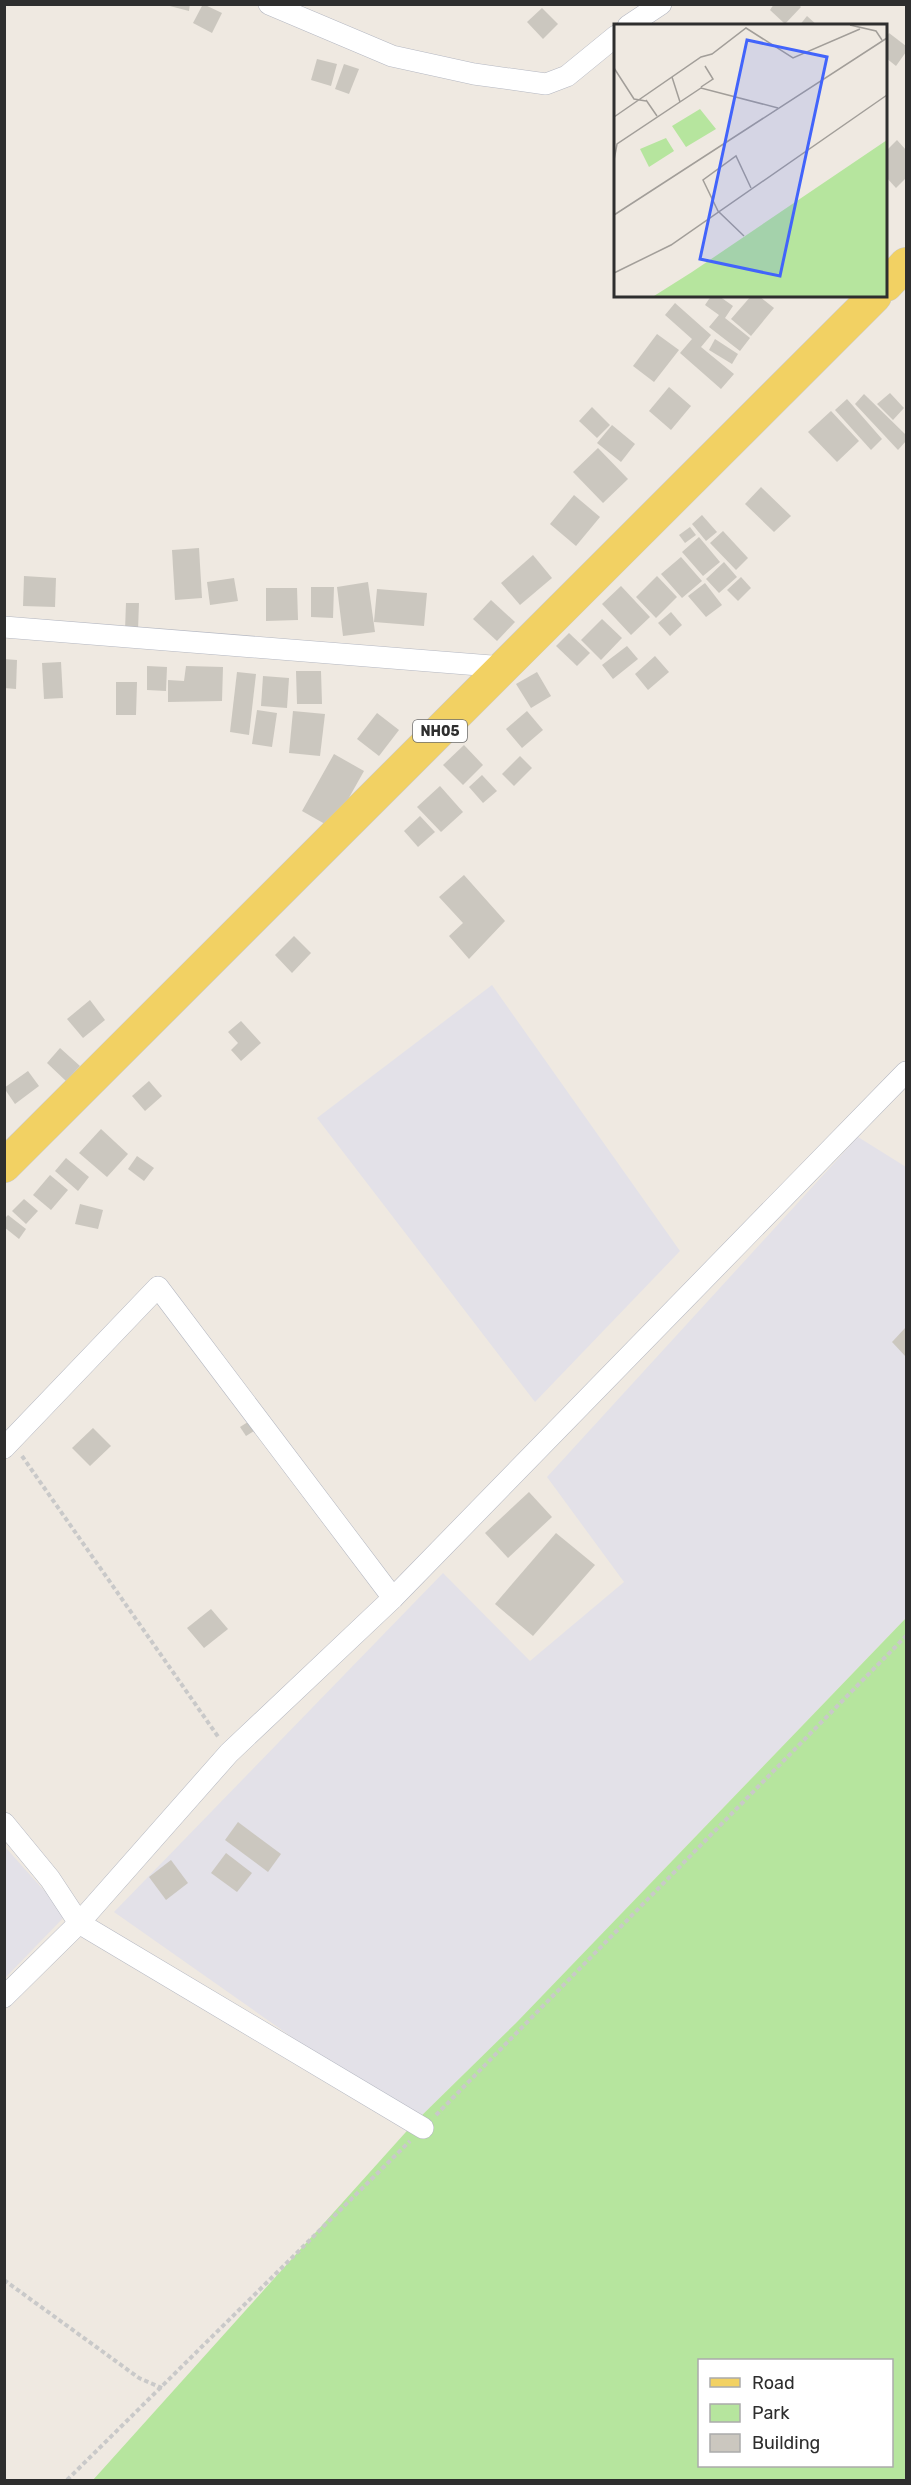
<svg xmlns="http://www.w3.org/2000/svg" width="911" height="2485" viewBox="0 0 911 2485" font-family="Rubik,sans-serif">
  <rect width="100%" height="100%" fill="#efe9e1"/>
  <g fill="#e3e1e8">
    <polygon points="492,985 680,1251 535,1402 317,1118"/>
    <polygon points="858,1137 906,1167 906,1618 516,2023 414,2123 114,1912 443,1573 530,1661 624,1582 547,1477"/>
    <polygon points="5,1847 66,1915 5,1978"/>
  </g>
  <path fill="#b6e59e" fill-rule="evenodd" d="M906,1618V2480H93L414,2123L516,2023ZM700,2360H892V2466H700Z"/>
  <g fill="#cbc7bf">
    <polygon points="162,4 190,4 189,11"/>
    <polygon points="203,4 222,13 212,33 193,23"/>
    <polygon points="774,4 798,4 801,7 785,24 770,10"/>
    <polygon points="542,8 558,24 543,39 527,22"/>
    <polygon points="807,16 818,26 799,26"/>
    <polygon points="889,33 906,46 906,52 896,66 886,58 886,38"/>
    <polygon points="317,59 337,64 331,86 311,80"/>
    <polygon points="344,64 359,69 349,94 335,89"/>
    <polygon points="897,140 906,150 906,178 896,188 886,177 886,151"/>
    <polygon points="711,296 719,296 733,306 725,318 750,338 740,351 709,327 719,315 705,305"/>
    <polygon points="751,296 759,296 774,308 751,336 731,319"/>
    <polygon points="675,303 711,335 701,347 734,374 721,389 680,353 692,339 665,315"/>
    <polygon points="657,334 679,350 654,382 633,366"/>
    <polygon points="715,339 738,354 732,364 709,350"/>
    <polygon points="669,387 691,406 671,430 649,411"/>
    <polygon points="890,393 904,408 893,420 877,404"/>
    <polygon points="864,394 906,435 906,441 898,450 855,404"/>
    <polygon points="847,399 882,439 871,450 835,410"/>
    <polygon points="592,407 610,425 597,438 579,421"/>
    <polygon points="831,411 859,441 837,462 808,432"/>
    <polygon points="612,425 635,444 621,462 597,443"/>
    <polygon points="598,448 628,479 603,503 573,472"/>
    <polygon points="761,487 791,516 774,532 745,504"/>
    <polygon points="574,495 600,517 576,546 550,524"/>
    <polygon points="702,515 717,532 706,541 692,524"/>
    <polygon points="690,527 696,535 685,543 679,535"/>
    <polygon points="723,531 748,558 736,570 710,543"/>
    <polygon points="699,537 720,562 703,576 682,552"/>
    <polygon points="199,548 202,598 175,600 172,550"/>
    <polygon points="533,555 552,578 520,605 501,583"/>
    <polygon points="681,557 702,581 682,598 661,574"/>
    <polygon points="724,562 737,577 719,593 706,579"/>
    <polygon points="24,576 56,578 55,607 23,606"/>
    <polygon points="657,576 677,597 656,618 636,597"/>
    <polygon points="741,577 751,588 738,601 727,590"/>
    <polygon points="234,578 238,601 210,605 207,582"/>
    <polygon points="368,582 375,632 343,636 337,587"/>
    <polygon points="705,583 722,605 706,617 688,596"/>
    <polygon points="621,586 650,617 631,635 602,604"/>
    <polygon points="311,587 334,587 333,618 311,617"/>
    <polygon points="266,588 297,588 298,620 266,621"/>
    <polygon points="377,589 427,593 424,626 374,622"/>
    <polygon points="491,600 515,622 497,641 473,619"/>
    <polygon points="126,603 139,603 138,630 125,630"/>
    <polygon points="671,612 682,625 670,636 658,623"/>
    <polygon points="602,619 622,638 601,660 581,640"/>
    <polygon points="569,633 590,653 577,666 556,646"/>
    <polygon points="627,646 638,659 613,679 602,665"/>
    <polygon points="655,656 669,672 648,690 635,674"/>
    <polygon points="4,659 17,660 16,689 4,688"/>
    <polygon points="61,662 63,698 44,699 42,663"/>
    <polygon points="147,666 167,667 166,691 147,690"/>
    <polygon points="186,666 223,667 222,701 168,702 168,680 184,681"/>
    <polygon points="296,671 321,671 322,704 297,704"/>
    <polygon points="237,672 256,674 249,735 230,732"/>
    <polygon points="537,672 551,696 531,708 516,684"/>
    <polygon points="263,676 289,678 287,708 261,706"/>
    <polygon points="116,682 137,682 136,715 116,715"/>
    <polygon points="257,710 277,713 272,747 252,744"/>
    <polygon points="293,711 325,714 320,756 289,753"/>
    <polygon points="527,711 543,730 522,748 506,729"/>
    <polygon points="377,713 399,730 379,756 357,739"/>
    <polygon points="464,745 483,765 463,785 443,765"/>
    <polygon points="334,754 364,771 332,828 302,811"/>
    <polygon points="520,756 532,768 514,786 502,774"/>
    <polygon points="482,775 497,791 483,803 469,787"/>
    <polygon points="440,786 463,812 441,832 417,807"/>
    <polygon points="420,816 435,832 418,847 404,831"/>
    <polygon points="464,875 505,921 469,959 449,936 463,923 439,897"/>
    <polygon points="294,936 311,953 292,973 275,955"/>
    <polygon points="90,1000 105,1020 83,1038 67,1019"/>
    <polygon points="241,1021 261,1043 241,1061 231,1050 238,1043 228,1032"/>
    <polygon points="60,1048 80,1066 66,1081 47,1063"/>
    <polygon points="28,1071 39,1086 15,1104 4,1088"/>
    <polygon points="149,1081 162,1096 145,1111 132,1096"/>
    <polygon points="101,1129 128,1154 107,1177 79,1153"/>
    <polygon points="137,1156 154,1168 144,1181 128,1169"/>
    <polygon points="66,1158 89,1177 78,1191 55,1171"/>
    <polygon points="50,1175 68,1190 51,1210 33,1195"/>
    <polygon points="24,1199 38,1211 26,1224 12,1211"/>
    <polygon points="80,1204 103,1210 98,1229 75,1224"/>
    <polygon points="8,1215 26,1229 19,1239 4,1227 4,1219"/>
    <polygon points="906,1327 906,1357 892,1342"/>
    <polygon points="251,1420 257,1429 246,1436 240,1427"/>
    <polygon points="93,1428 111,1446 90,1466 72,1448"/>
    <polygon points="529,1492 552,1517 508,1558 485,1533"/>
    <polygon points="556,1533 595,1565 533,1636 495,1604"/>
    <polygon points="211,1609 228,1629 204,1648 187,1628"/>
    <polygon points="238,1822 281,1854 268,1872 225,1840"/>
    <polygon points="226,1853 252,1873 237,1892 211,1873"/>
    <polygon points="171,1860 188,1883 166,1900 149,1877"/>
  </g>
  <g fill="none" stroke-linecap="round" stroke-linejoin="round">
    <g stroke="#b4b7c1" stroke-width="22">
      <g id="minor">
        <polyline points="269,4 392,56 474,74 546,84 567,76 616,36"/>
        <polyline points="628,26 661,4"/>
        <polyline points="4,627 504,667"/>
        <polyline points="4,1448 158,1287 393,1598"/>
        <polyline points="4,1823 50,1879 79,1923 423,2128"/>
        <polyline points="4,1997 79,1923 229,1753 393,1598 906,1072"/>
      </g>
    </g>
    <g stroke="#c9c9c9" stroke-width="34">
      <g id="primary">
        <polyline points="886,285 906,264"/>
        <polyline points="4,1166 875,296"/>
      </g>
    </g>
    <g stroke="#c9c9c9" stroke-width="4" stroke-dasharray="4.5 3" stroke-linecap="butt">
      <polyline points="22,1456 219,1738"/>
      <polyline points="436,2115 906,1636"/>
      <polyline points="4,2280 139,2378 162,2388"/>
      <polyline points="67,2480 410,2141"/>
    </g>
    <use href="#minor" stroke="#fff" stroke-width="21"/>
    <use href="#primary" stroke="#f2d163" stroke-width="33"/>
  </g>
  <g text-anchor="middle" stroke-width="6" stroke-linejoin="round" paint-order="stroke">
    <rect fill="#fff" stroke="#6d6d6d" stroke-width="1.5" x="413" y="720" width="54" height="22" rx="4.5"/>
    <g font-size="14" font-weight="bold" fill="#2e2e2e">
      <text x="440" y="736">NH05</text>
    </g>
  </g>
  <g transform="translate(614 24)">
    <rect width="273" height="273" fill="#efe9e1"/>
    <path d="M86,85L102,105L72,123L58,102ZM52,114L60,127L35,143L26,125ZM273,116V272H40L78,248Z" fill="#b6e59e"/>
    <path fill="none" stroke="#a29e99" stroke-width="1.5" d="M236,1L262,7L268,16M0,44L20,75L32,77M58,53L66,78M87,63L99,55L91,42M32,76L43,92M0,93L87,33L98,30L132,4L179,34L246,5M0,136L3,120L87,64L164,84M0,191L273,14M130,212L104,187L89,156L122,132L137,164M0,249L57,221L273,71"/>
    <path fill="#4264fb" fill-opacity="0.15" stroke="#4264fb" stroke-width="3" d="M133,16L213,33L166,252L86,235Z"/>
    <rect width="273" height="273" fill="none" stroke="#2e2e2e" stroke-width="3"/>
  </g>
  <rect width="911" height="2485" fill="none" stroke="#2e2e2e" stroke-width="12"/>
  <rect x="698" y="2359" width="195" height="108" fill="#ffffff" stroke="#ababab" stroke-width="1.5"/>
  <rect x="710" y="2378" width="30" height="9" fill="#f2d163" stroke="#ababab" stroke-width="1.5"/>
  <text x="752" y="2389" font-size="18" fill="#2e2e2e">Road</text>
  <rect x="710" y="2404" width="30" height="18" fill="#b6e59e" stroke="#ababab" stroke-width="1.5"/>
  <text x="752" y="2419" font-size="18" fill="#2e2e2e">Park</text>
  <rect x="710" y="2434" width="30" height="18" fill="#cbc7bf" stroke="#ababab" stroke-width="1.5"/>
  <text x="752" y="2449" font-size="18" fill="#2e2e2e">Building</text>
</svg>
